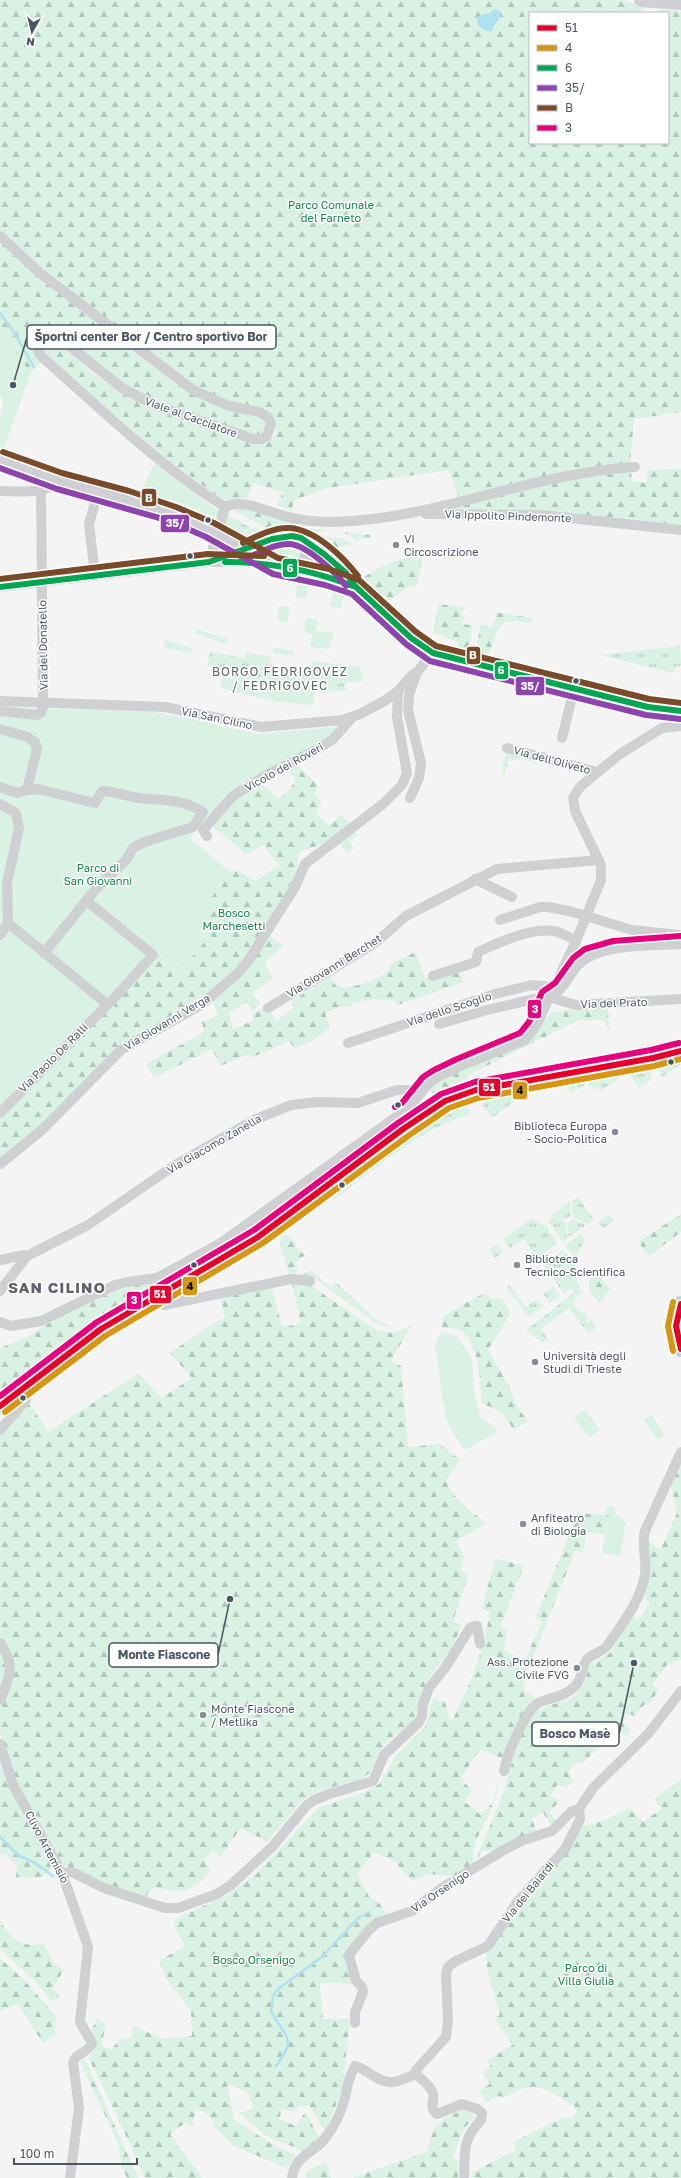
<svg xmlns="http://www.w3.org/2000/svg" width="681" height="2178" viewBox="0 0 681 2178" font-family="'Golos Text',sans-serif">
  <defs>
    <pattern id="grass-tufts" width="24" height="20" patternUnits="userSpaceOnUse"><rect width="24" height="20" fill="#d9f2e3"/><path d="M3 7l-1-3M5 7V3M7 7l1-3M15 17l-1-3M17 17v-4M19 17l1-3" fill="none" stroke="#b2c7bb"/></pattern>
    <pattern id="forest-firs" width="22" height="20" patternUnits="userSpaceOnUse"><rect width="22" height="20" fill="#d9f2e3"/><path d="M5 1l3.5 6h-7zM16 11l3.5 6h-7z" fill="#b2c7bb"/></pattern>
  </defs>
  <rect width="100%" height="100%" fill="#f4f4f4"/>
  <g fill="url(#grass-tufts)">
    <polygon points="226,514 253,529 255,527 270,536 247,544 222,530"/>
    <polygon points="280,541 303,545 300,564 277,562 271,556 272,544"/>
    <polygon points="680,646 681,666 676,666 674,673 599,655"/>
    <polygon points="210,651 311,674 363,677 363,681 345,683 346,691 315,692 281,690 232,679 233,672 207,665"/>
    <polygon points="506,753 537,761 536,763 518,759 517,761 509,759 504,776 502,769"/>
    <polygon points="681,1061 681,1064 662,1077 658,1066"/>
    <polygon points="651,1067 653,1071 650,1080 639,1088 628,1072"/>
    <polygon points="616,1075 619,1078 600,1091 596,1087 592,1089 587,1081"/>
    <polygon points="583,1081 585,1085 571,1093 566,1085"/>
    <path d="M510,1095H523L492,1118L483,1106C487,1098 502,1097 510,1095Z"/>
    <path d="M466,1106L471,1114C423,1126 373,1171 334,1200L333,1195C372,1167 422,1123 466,1106Z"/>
    <polygon points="578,1197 594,1220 588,1224 573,1217 572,1201"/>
    <polygon points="570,1201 571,1215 565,1220 551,1215"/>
    <polygon points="609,1214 614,1221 603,1228 598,1222"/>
    <polygon points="553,1216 565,1222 567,1238 563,1242 548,1221"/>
    <polygon points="531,1219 546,1226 557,1243 538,1258 524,1239 511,1248 503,1239"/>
    <polygon points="574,1219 586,1225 569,1237 567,1223"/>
    <polygon points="581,1234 585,1240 575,1258 565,1245"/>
    <polygon points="497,1243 503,1252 495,1258 489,1249"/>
    <polygon points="563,1250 575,1266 577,1283 583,1292 572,1302 582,1314 585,1312 588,1319 586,1320 587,1323 592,1320 596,1328 588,1333 569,1308 541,1329 548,1339 543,1343 526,1330 574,1293 571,1288 564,1293 543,1265"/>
    <polygon points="311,1270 331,1288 336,1282 373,1317 389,1327 377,1324 314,1278 301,1275"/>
    <polygon points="509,1285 526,1307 537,1299 543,1307 529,1317 506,1288"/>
    <polygon points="553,1286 560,1295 550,1303 543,1294"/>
  </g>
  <g fill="url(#forest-firs)">
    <path d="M0,0H622L647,7L637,13H530V143H668V13H653L660,9L681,11V412L634,419L630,464L632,481L646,483L648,470L681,469V527L440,511L461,504L449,470L328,488L294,500L292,510L277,506L283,492L254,483L247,498L227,500L220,498L164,457L46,355L44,345L52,341L66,346L90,371L118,391L154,410L249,442L264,443L276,435C276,432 277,426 276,423C271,407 243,404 229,401C192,392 161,361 132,339C87,304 42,269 0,231Z"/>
    <path d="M0,242L174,382L204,400L230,411L264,419L266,426L262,435L254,436L165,404L123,385L62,336L49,333L39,336C32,347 34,351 41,362L31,372L18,359L0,334Z"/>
    <polygon points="230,508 249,509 299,523 299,528 329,530 303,535 275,533"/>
    <polygon points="334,531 370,535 370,539 359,538 358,541 345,533"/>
    <polygon points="318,537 342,538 352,544 337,547 325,545 322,549 309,539"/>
    <path d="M423,556L417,585L408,587L386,603L360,580C380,566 398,558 423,556Z"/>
    <polygon points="439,604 466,608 461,613 464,618 462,623 468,625 473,624 468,652 459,649 458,642 435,633 433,630"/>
    <path d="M494,612L532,618L531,623L515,621L504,622C494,632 494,644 487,656L475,653L481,624L485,625L489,628L493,626V622L497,618Z"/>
    <polygon points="291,764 294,768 297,765 317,784 315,794 321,802 316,812 328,826 341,815 351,824 328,843 303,850 298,855 297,872 285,895 236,971 208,993 180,1012 121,1046 39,1128 0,1161 0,1118 113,1004 161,950 182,969 206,940 201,912 230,872 238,871 256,881 279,865 263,845 246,854 211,825 223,810 256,783 259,787 262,785 279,799 291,788 296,779 284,768"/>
    <polygon points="355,832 357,836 349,841 354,848 347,853 339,844"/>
    <path d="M269,935L284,946L266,960L265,965L273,978L252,994L261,1003L252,1011L248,1002L229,1012L233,1029L253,1021V1014L267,1006L276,1021L294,1008L292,1001L331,976L336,986C350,991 380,979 390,969V964L415,952L425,978L458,968L463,982L398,1005L392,1000L374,999L351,1003L352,1007H339L325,1013L330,1027L312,1041L295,1048L289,1041L251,1058L249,1054L221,1066L212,1049L154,1078L146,1064L204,1032L202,1022L218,1016L212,1000Z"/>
    <polygon points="608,1007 609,1031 604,1020 579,1020 468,1075 467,1079 432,1094 429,1088 450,1074 516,1049 552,1012"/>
    <polygon points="681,1214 681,1232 649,1256 638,1242"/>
    <polygon points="286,1235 297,1243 295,1247 305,1255 296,1262 298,1272 289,1274 279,1240"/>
    <polygon points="184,1271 92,1326 20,1379 0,1398 0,1348 29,1336 45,1325 118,1289 157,1282"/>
    <polygon points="598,1274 610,1289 600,1303 590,1293 589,1280"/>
    <path d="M292,1284H308L378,1331L393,1333L412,1325L391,1360L401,1366L408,1447L440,1444L460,1460L446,1480C455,1502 468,1509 487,1523L456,1541L464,1556L460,1569L468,1576L453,1621L462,1625L452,1647L426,1682L414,1720L406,1728L391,1738L379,1752L370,1773L359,1780L317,1791L301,1802L267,1842L241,1828L220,1857L213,1850L204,1859L210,1871C201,1883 191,1891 176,1891C164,1892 153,1880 146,1897L122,1890L61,1864L11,1771L0,1731V1707L11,1681L13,1661L11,1652L0,1636V1435L29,1403L48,1432L139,1373L161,1398L192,1378L170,1353L215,1322L225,1318L220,1296L271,1285L282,1327L301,1324Z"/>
    <path d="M482,1294H486L490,1299L500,1298L505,1302L510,1314L488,1350L511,1390L515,1402L527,1421L514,1430L502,1413L482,1403C480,1383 480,1342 460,1330C455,1328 447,1328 442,1327L443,1316Z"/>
    <polygon points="681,1462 681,1660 667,1665 652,1685 659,1690 649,1704 644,1705 634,1716 628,1713 623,1722 631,1730 626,1737 617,1729 582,1764 577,1762 568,1772 573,1781 566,1788 557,1785 551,1796 560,1801 549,1812 557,1822 551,1826 543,1812 532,1819 537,1833 494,1851 482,1851 477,1860 480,1849 504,1792 516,1745 528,1721 537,1710 543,1709 549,1705 570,1700 584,1685 589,1666 611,1652 631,1616 639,1620 650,1602 644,1598 650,1575 648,1539 660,1551 677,1513 671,1486"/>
    <path d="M578,1513L609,1515L605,1534L586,1532L583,1552L575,1551L525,1677L524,1691L535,1697L514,1727L503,1759L480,1749L461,1778L472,1791L465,1802L481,1815L493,1802L499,1775C498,1785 497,1795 493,1805C485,1826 470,1843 473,1866L453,1876L429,1874L412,1881L395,1862L374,1852L357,1874L370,1898C379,1900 384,1909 387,1917L345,1955L355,1984L333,1982L320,1984L323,2019H350L342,2091L325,2131L309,2106L299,2105L294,2112L282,2109L279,2119L296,2126L305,2112L320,2138L303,2152C292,2144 278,2143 266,2135C256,2129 248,2120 239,2113L254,2108L248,2092L227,2084L234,2120L278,2148L296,2155L286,2168L232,2145L214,2126L213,2120L205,2112L195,2110L193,2126L185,2123L170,2134L202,2178H145L116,2114L88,2057C98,2050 95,2040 91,2030L98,2019L106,2025L101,2045L111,2050L119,2040L131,2038L133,2026L164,2039L192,2036L191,2011L166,1978L159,1960L185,1947L173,1923L183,1915L226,1896L256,1874L318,1808L365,1792L379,1784L396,1755L426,1725L433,1698L445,1702L451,1723C469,1688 484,1651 490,1612L482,1609L495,1559L503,1560L524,1566L500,1627L507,1631L504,1650L525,1661L542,1621L535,1619Z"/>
    <polygon points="0,1651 6,1667 0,1689"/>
    <path d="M0,1761C11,1799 35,1833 54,1866L42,1877L16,1878L17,1865L6,1855L0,1854Z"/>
    <polygon points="681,1779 681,2178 471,2178 473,2172 516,2150 514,2141 563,2118 572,2118 577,2113 575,2107 550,2091 537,2087 526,2087 504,2097 498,2096 486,2102 483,2095 478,2091 490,2084 483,2074 491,2065 488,2060 513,2045 494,2018 500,2015 487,1970 486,1953 513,1913 581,1823 586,1826 608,1819 629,1808 643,1822 661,1809 654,1799"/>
    <path d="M0,1921C14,1941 19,1947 44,1944L54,1964L64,1970L52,1989L59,1995L52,2002L36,1982L0,1949Z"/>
    <polygon points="0,1958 25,1981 56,2016 55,2036 43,2043 18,2004 0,2011"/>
    <polygon points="85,2059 138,2178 127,2178 122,2165 118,2143 80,2062"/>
    <path d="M463,2110L475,2116L464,2129L452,2157L458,2161V2178H352L426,2152C436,2125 434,2121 463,2110Z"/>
    <polygon points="326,2161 331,2178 306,2178 306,2172"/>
  </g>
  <g fill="#d9f2e3">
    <polygon points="0,334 20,357 18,359 31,372 2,454 0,453 0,419 4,399 0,397"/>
    <polygon points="154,463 219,511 217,518 208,514 205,518 142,490"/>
    <polygon points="298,584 309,586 305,599 295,597"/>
    <polygon points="334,591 344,595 340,609 330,606"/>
    <polygon points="279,606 290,607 288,622 277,621"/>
    <polygon points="306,618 318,620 315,631 334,632 329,649 310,647 312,634 304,632"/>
    <polygon points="197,629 228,639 226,644 195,633"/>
    <polygon points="165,640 192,648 191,653 163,647"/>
    <polygon points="274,647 294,651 294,656 273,653"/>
    <polygon points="246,652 271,657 270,664 244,660"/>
    <polygon points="312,661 360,667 363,677 311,674"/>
    <polygon points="223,677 280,690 315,692 313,705 278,702 220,688"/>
    <polygon points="0,707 132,711 135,709 187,718 258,734 338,727 321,743 276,765 208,821 198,826 190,838 230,872 201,912 206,940 182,969 161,951 113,1004 115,1007 107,1015 104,1012 0,1118"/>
    <polygon points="441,1331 458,1337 472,1359 474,1393 480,1416 495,1428 497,1433 464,1450 446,1420 435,1345"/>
    <polygon points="585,1409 600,1430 590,1438 574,1418"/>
    <polygon points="652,1415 665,1435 658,1440 644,1420"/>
    <polygon points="608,1505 614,1507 616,1514 626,1523 620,1556 602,1553 609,1515 605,1514"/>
  </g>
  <path fill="#aee2f0" d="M494,9L501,12C500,21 494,23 492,31H486L478,25L476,17L490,13Z"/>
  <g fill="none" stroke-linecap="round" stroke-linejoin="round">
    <g stroke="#aee2f0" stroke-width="2.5">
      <polyline points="0,313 15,334 34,367"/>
      <polyline points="0,1837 18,1855 35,1863 53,1876"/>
      <path d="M276,2066C298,2037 285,2038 271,2011L273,1996L279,1988L322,1957L357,1919L369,1912"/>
    </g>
    <g stroke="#ced0d2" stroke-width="10">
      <path d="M0,236L40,273L193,390L229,406L259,412L268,417L271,424L267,436L261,439H253L157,406L122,388L61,339L45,338L40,342L38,350L42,357C101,409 158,465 225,507"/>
      <path d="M0,491C20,491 43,495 60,481"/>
      <polyline points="426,514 541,515 681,530"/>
      <polyline points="218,559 246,550"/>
      <path d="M209,562L225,507C241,497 272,514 289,517C303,521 320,522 334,522C437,519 532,473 635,467"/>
      <polyline points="95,575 89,524 98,492"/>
      <polyline points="0,587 209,562 247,562 268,565"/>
      <polyline points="0,701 165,707 261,727 342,720 360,714 386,700 398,691 412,675 417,672 433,653"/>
      <polyline points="0,711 36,715 41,713 43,707 41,491"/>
      <polyline points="0,729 27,737 35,742 37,749 27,790 17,793 0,787"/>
      <polyline points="562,738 574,689"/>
      <polyline points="507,748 597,772"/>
      <path d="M27,790L38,789L95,803L102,791C112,791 123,795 133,797C161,802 177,796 203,812L193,827L144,842L133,848L126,860L95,890L44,953"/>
      <polyline points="410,798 419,778 421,763 408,710 409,695 417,672"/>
      <polyline points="0,804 16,813 19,828 7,883 8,923 0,935"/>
      <polyline points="207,836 203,830 233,796 268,774 320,748 333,739 352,718"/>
      <polyline points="475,879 512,897"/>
      <polyline points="500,920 540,907 548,907 569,911 632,930 679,935"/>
      <polyline points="8,923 107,1004"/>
      <path d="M433,976L476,962L478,952C500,942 529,928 554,931C561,932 570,938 576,941"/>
      <polyline points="548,997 576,1005 681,999"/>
      <polyline points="268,1008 375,943 406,916 497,869 599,860"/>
      <path d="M439,1024L487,1010L555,994C566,986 570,972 580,963C603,943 652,946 681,944"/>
      <polyline points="348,1043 495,994 532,985 553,987"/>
      <polyline points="0,1113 114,998 153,955 87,901"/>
      <polyline points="0,1164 42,1130 121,1050 201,1005 238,973 250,958 295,887 305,864 383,804 402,785 407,773 397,717 398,691"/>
      <polyline points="1,1260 23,1255 27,1256"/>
      <polyline points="0,1291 27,1256 88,1225 175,1165 254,1120 291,1105 318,1102 358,1103 397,1090 411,1090 421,1093"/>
      <polyline points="155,1296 164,1305 291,1279 310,1281"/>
      <polyline points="0,1322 11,1326 41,1321 115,1285 127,1282 157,1278 221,1243 407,1109 429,1083 438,1077 460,1066 525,1040 536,1026 576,941 601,880 601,865 575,811 573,798 580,787 620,754 662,728 681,726"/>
      <polyline points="0,1430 26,1400 22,1389"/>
      <path d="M0,1643C16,1665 10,1676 0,1700"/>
      <path d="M0,1744L13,1785L62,1873L85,1938L88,1947L87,1957L80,2022L92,2043C88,2053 76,2053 73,2062L79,2108L70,2178"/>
      <path d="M504,1771C507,1755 525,1709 540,1702C554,1696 563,1698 575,1686C582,1680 581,1669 586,1661C590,1654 601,1653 607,1646C622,1624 641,1601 645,1574C647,1560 641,1544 645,1531L681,1452"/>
      <polyline points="62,1873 72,1872 104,1888 165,1908 178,1908 217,1894 231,1885 273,1846 306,1806 314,1800 329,1794 373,1781 384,1755 419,1722 422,1716 423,1704 429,1688 445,1668 470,1628 474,1626 477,1626 480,1644"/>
      <polyline points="355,2023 355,2012 363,1992 362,1987 356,1981 349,1955 369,1930 377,1923 412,1911 442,1888 502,1851 521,1841 552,1831 572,1811 579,1809"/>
      <path d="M292,2178C295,2154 314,2154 326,2137C335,2126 341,2112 345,2098C347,2086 349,2076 355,2066C362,2068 366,2071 372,2075C391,2087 396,2082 416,2074"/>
      <path d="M464,2178C465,2151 462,2140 481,2120L482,2113L477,2109L462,2104L437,2114C428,2107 435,2103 433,2093C431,2086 421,2079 416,2074V2070L446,2037L448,2021L446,1974L448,1967L456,1961L488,1946L518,1901L565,1849L580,1819L579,1809L593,1788L648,1734L681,1691"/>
    </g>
    <g stroke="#ced0d4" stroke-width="14">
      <polyline points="641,0 681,3"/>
      <polyline points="0,460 60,481 127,499 173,514 210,530 275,566 327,577 356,587"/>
      <polyline points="246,550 281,537 292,536 301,538 346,573 356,587 411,638 433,653 648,707 681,711"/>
      <path d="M295,570C306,564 310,555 307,543"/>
    </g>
    <g stroke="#caced1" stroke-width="16">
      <polyline points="681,1304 676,1326 681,1349"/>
      <polyline points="0,1406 101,1329 258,1237 403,1129 445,1101 476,1090 653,1058 681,1051"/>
    </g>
    <g stroke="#fff" stroke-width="9">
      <g id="bus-1">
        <polyline points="681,1304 676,1326 681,1349"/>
        <polyline points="0,1406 101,1329 258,1237 403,1129 445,1101 476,1090 653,1058 681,1051"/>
      </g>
    </g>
    <g stroke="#fff" stroke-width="9">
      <g id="bus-2">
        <polyline points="673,1351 668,1326 673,1302"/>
        <polyline points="5,1412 105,1336 263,1243 408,1136 449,1108 478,1098 654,1066 681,1059"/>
      </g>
    </g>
    <g stroke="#fff" stroke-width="9">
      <g id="bus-3">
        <path d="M225,562C269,562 312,570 353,586"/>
        <polyline points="0,587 209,562 272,539 292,536 301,538 324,554 346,573 356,587 411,638 433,653 648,707 681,711"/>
      </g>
    </g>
    <g stroke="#fff" stroke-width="9">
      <g id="bus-4">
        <polyline points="0,468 57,489 170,521 206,537 273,574 325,585 352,594 406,644 430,661 646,715 680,719"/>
        <path d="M249,557C261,552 276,543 290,544C308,546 335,572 346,586"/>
      </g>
    </g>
    <g stroke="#fff" stroke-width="9">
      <g id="bus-5">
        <polyline points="3,452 62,473 129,491 176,507 214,523 278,558 329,569 359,580 416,632 436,646 649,699 681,703"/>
        <path d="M243,543C257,536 274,527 290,528C316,530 343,557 358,576"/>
        <polyline points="0,579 208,554 264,556"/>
      </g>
    </g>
    <g stroke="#fff" stroke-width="9">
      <g id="bus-6">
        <polyline points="395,1107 402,1103 423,1077 434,1070 457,1059 520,1033 529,1022 542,992 555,983 573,958 585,949 613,941 680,936"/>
        <polyline points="0,1396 97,1322 254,1230 398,1123 441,1094 475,1082 651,1050 679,1043"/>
      </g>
    </g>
    <use href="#bus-1" stroke="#e4002b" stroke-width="6"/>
    <use href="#bus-2" stroke="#d49613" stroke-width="6"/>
    <use href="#bus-3" stroke="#00a651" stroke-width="6"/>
    <use href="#bus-4" stroke="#8e44ad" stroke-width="6"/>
    <use href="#bus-5" stroke="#7a4b2a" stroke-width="6"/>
    <use href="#bus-6" stroke="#e5007d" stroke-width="6"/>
  </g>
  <g fill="#4a5661" stroke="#fff" stroke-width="1.5">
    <circle cx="208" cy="520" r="3.5"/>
    <circle cx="190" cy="556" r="3.5"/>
    <circle cx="576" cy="681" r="3.5"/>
    <circle cx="671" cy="1062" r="3.5"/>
    <circle cx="398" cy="1105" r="3.5"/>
    <circle cx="342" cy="1185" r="3.5"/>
    <circle cx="194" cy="1265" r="3.5"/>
    <circle cx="23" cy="1398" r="3.5"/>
  </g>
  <g fill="#868d94" stroke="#fff" stroke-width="1.5">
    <circle cx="396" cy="545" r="4"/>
    <circle cx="615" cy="1132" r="4"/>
    <circle cx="517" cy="1265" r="4"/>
    <circle cx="535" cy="1362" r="4"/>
    <circle cx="523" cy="1524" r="4"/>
    <circle cx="577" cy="1668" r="4"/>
    <circle cx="203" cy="1715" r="4"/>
  </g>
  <g text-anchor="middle" stroke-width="3" stroke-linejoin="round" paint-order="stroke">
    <g font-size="11" fill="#17864f" stroke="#fff">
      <text x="331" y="209">Parco Comunale<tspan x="331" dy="13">del Farneto</tspan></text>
      <text x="98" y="872">Parco di<tspan x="98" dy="13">San Giovanni</tspan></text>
      <text x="234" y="917">Bosco<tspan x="234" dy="13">Marchesetti</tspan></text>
      <text x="254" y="1964">Bosco Orsenigo</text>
      <text x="586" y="1972">Parco di<tspan x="586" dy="13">Villa Giulia</tspan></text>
    </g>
    <g font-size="11" fill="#4a5661" stroke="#fff">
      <text transform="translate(191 417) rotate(20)" y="4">Viale al Cacciatore</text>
      <text transform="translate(508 516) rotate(2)" y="4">Via Ippolito Pindemonte</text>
      <text transform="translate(43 645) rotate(-91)" y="4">Via del Donatello</text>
      <text transform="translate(217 718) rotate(12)" y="4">Via San Cilino</text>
      <text transform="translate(552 760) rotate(15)" y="4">Via dell'Oliveto</text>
      <text transform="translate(284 767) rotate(-29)" y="4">Vicolo dei Roveri</text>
      <text transform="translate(334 966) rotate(-32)" y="4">Via Giovanni Berchet</text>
      <text transform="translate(614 1003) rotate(-2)" y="4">Via del Prato</text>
      <text transform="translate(449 1009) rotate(-18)" y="4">Via dello Scoglio</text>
      <text transform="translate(167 1022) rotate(-31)" y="4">Via Giovanni Verga</text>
      <text transform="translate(53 1058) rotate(-45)" y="4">Via Paolo De Ralli</text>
      <text transform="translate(214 1144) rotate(-30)" y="4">Via Giacomo Zanella</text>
      <text transform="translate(47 1847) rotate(62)" y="4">Clivo Artemisio</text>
      <text transform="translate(440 1891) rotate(-34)" y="4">Via Orsenigo</text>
      <text transform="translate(528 1892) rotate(-51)" y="4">Via dei Baiardi</text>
    </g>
    <g font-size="11" fill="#4a5661" stroke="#fff" text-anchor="start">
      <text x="404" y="543">VI<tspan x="404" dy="13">Circoscrizione</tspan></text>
      <text x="607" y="1130" text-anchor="end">Biblioteca Europa<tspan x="607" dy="13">- Socio-Politica</tspan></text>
      <text x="525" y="1263">Biblioteca<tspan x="525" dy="13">Tecnico-Scientifica</tspan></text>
      <text x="543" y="1360">Università degli<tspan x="543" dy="13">Studi di Trieste</tspan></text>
      <text x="531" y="1522">Anfiteatro<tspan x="531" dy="13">di Biologia</tspan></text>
      <text x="569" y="1666" text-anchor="end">Ass. Protezione<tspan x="569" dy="13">Civile FVG</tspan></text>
      <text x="211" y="1713">Monte Fiascone<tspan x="211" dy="13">/ Metlika</tspan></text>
    </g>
    <g font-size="12" letter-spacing="1" fill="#5f6368" stroke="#fff">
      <text x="280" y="676">BORGO FEDRIGOVEZ<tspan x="280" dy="14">/ FEDRIGOVEC</tspan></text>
    </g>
    <g font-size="15" font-weight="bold" letter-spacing="1" fill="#5f6368" stroke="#fff">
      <text x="57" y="1293">SAN CILINO</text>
    </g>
  </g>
  <path fill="none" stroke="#4a5661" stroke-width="1.5" d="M13 385L27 337M230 1599L218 1655M634 1663L619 1734"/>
  <g fill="#4a5661" stroke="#fff" stroke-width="1.5">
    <circle cx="13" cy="385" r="4"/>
    <circle cx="230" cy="1599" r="4"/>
    <circle cx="634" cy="1663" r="4"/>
  </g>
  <g fill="#fff" stroke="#4a5661" stroke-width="1.5">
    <rect x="27" y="325" width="249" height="24" rx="4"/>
    <rect x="109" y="1643" width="109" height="24" rx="4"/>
    <rect x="532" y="1722" width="87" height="24" rx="4"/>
  </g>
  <g font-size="12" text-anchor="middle" font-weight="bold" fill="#4a5661">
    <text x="151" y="341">Športni center Bor / Centro sportivo Bor</text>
    <text x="164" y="1659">Monte Fiascone</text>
    <text x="575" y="1738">Bosco Masè</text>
  </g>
  <g stroke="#fff" stroke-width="1.5">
    <rect x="141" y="488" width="16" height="19" rx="4" fill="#7a4b2a"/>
    <rect x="160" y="514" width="30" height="19" rx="4" fill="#8e44ad"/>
    <rect x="282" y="558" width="16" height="20" rx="4" fill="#00a651"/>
    <rect x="466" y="646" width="15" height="19" rx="4" fill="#7a4b2a"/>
    <rect x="494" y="661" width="15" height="19" rx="4" fill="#00a651"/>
    <rect x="515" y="676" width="30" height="20" rx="4" fill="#8e44ad"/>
    <rect x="527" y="999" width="15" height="20" rx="4" fill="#e5007d"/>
    <rect x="478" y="1078" width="23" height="19" rx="4" fill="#e4002b"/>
    <rect x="512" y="1081" width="16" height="19" rx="4" fill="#d49613"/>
    <rect x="182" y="1276" width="16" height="20" rx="4" fill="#d49613"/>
    <rect x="149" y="1285" width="23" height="19" rx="4" fill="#e4002b"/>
    <rect x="126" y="1291" width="16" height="19" rx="4" fill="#e5007d"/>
  </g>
  <g font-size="11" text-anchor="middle" font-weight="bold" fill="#fff">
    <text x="149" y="502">B</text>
    <text x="175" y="527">35/</text>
    <text x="290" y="572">6</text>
    <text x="473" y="659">B</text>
    <text x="501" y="674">6</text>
    <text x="530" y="690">35/</text>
    <text x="535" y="1013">3</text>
    <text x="489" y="1091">51</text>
    <text x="160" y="1298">51</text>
    <text x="134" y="1304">3</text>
  </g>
  <g font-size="11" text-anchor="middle" font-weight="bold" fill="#111">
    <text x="520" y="1094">4</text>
    <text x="190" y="1290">4</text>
  </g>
  <rect x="529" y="12" width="140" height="132" fill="#ffffff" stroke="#b7bbc0"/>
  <rect x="537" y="25" width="20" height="6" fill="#e4002b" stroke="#b7bbc0"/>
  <text x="565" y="32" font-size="12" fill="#4a5661">51</text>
  <rect x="537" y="45" width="20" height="6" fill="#d49613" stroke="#b7bbc0"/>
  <text x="565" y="52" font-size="12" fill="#4a5661">4</text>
  <rect x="537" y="65" width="20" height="6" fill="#00a651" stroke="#b7bbc0"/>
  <text x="565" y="72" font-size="12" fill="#4a5661">6</text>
  <rect x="537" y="85" width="20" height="6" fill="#8e44ad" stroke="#b7bbc0"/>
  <text x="565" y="92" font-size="12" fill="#4a5661">35/</text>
  <rect x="537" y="105" width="20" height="6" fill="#7a4b2a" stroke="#b7bbc0"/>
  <text x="565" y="112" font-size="12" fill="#4a5661">B</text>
  <rect x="537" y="125" width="20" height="6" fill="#e5007d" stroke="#b7bbc0"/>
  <text x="565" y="132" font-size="12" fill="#4a5661">3</text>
  <g transform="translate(32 32) rotate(188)" stroke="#ffffff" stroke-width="3" paint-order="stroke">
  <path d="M0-3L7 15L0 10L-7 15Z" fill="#4a5661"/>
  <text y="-6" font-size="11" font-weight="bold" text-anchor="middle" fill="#4a5661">N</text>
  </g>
  <path d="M14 2158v6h123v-6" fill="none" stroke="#4a5661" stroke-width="2"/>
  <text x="20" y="2158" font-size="12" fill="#4a5661" stroke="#ffffff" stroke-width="3" paint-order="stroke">100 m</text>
</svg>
